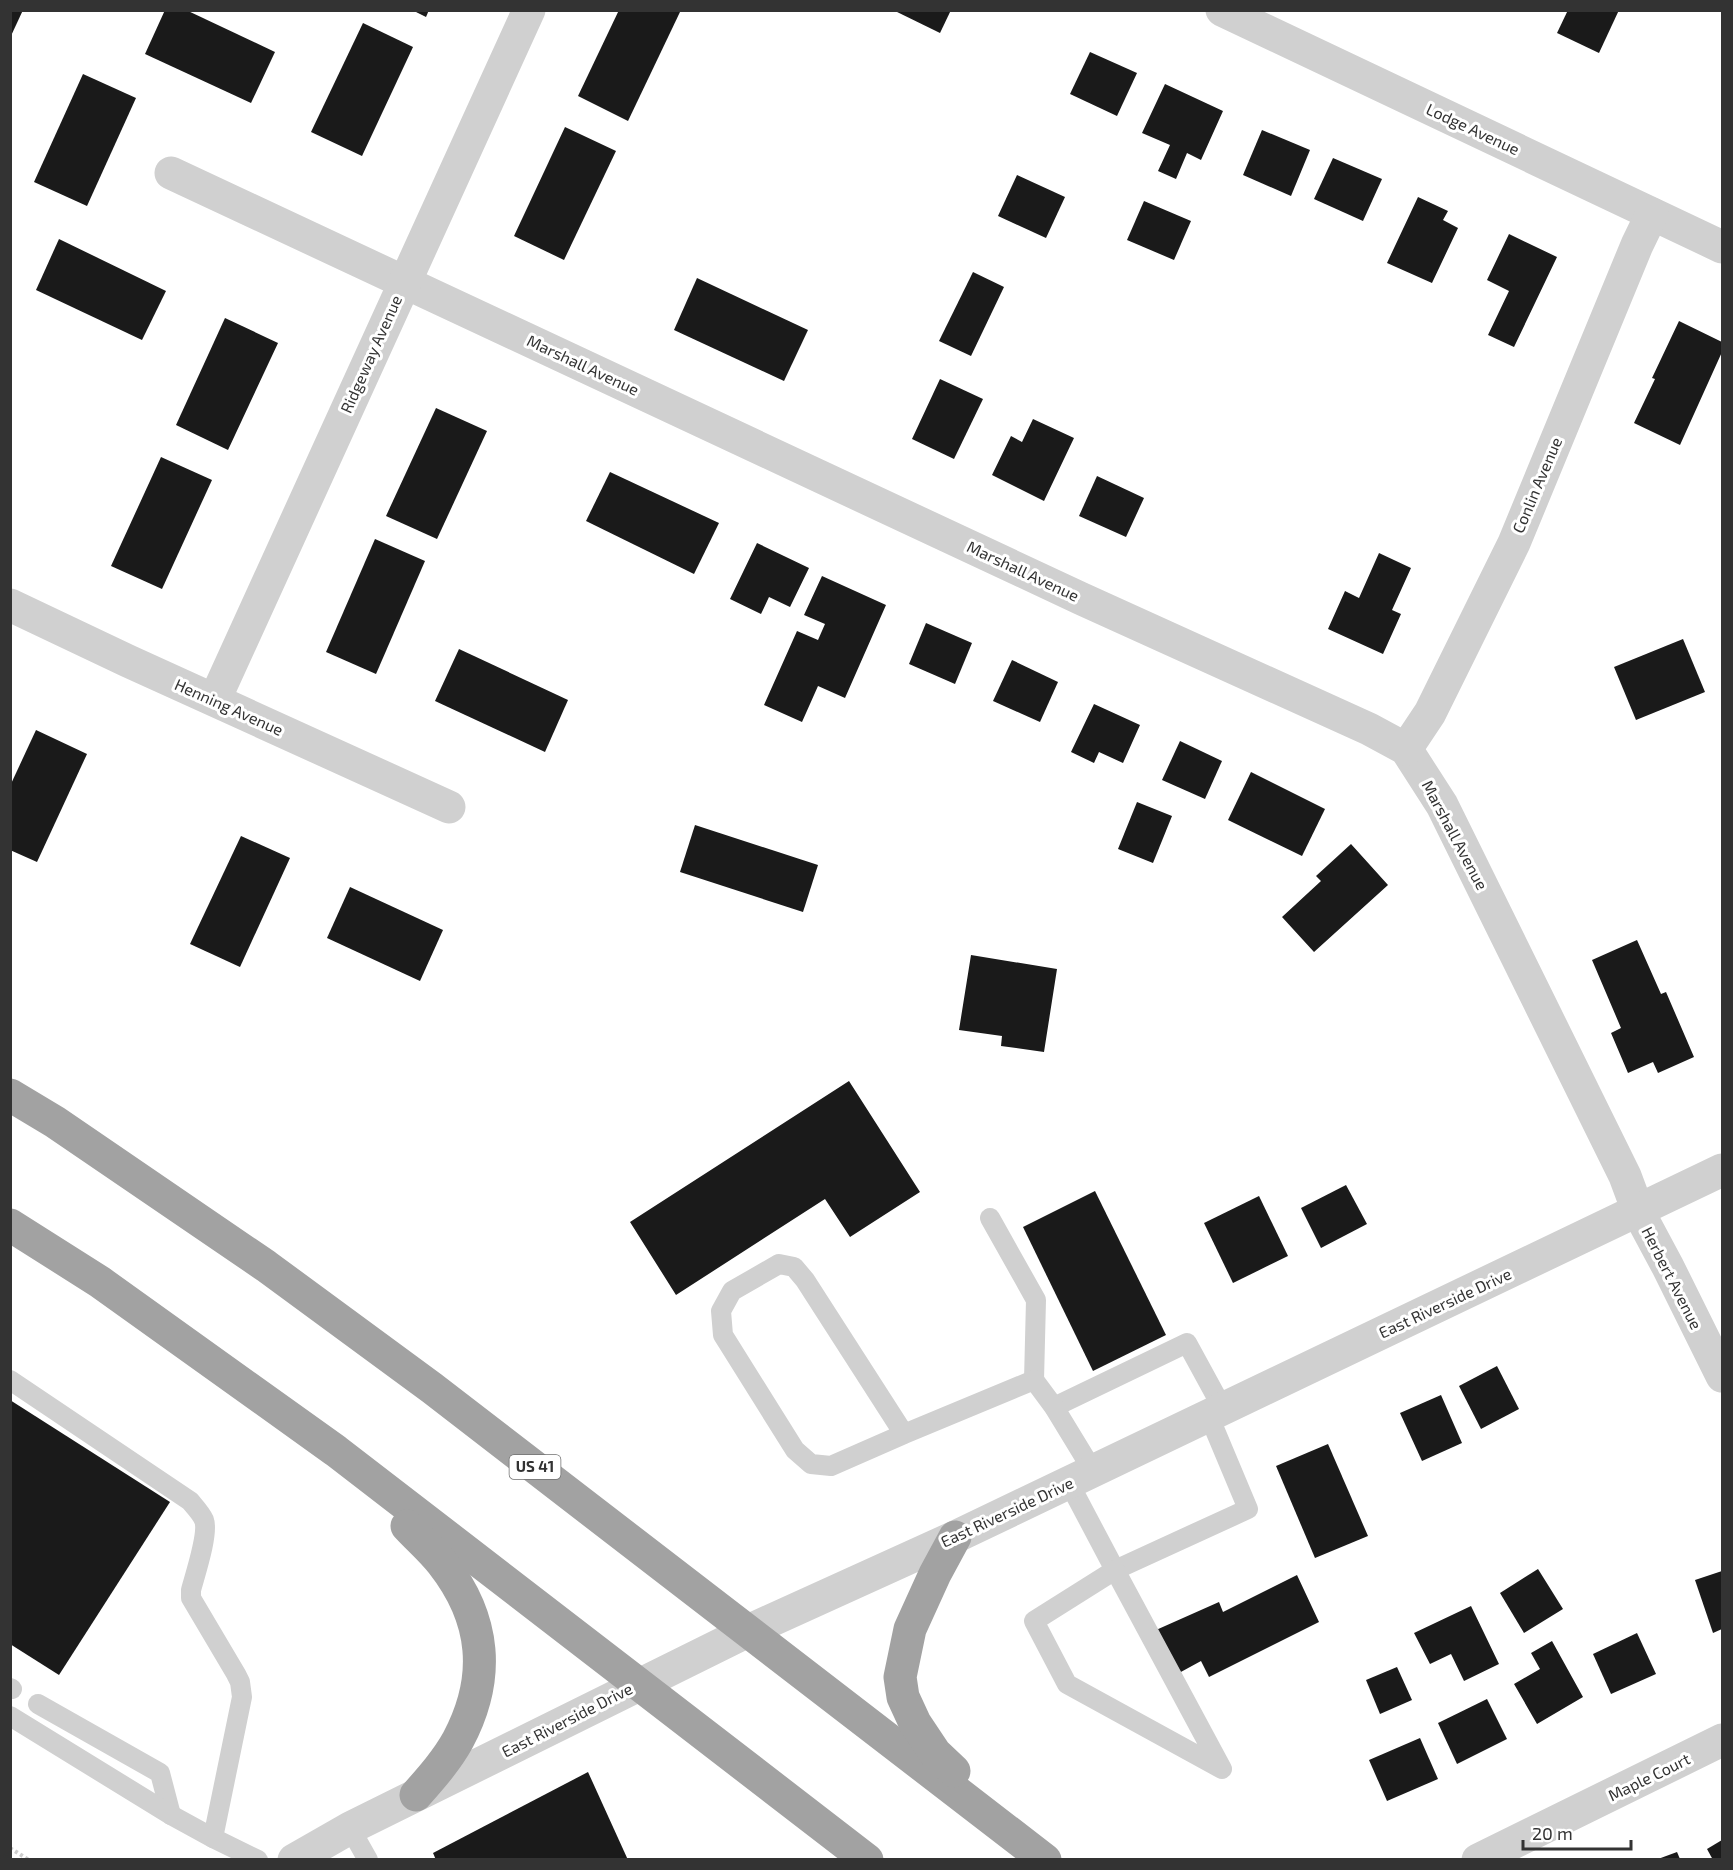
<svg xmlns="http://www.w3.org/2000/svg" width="1733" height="1870" viewBox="0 0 1733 1870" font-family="'Exo 2',sans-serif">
  <rect width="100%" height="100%" fill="#fff"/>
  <g fill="#1a1a1a">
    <polygon points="10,10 23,10 10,38"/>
    <polygon points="165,10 186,10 275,52 251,103 145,54"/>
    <polygon points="412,10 429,10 426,17"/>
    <polygon points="619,10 676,10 680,12 628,121 578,96"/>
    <polygon points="893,10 951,10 940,33"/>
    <polygon points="1568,10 1619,10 1599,53 1557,33"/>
    <polygon points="363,23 413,47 362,156 311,132"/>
    <polygon points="1090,52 1137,73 1117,116 1070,94"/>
    <polygon points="83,74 136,98 87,206 34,182"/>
    <polygon points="1165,84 1223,111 1201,160 1187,153 1176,179 1158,171 1170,145 1142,133"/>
    <polygon points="565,127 616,151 564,260 514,236"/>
    <polygon points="1262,130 1310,150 1291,196 1243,175"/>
    <polygon points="1333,158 1382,179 1363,221 1314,199"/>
    <polygon points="1017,175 1065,197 1046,238 998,216"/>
    <polygon points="1418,197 1448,211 1443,220 1458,228 1432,283 1387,263"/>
    <polygon points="1144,201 1191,221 1174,260 1127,240"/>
    <polygon points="1509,234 1557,257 1514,347 1488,335 1509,291 1487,280"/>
    <polygon points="59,239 166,291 142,340 36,290"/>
    <polygon points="973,272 1004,287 971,356 939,341"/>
    <polygon points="697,278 808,330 784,381 674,330"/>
    <polygon points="225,318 278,343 228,450 176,425"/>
    <polygon points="1679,321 1722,342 1722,352 1680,445 1634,423 1655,379 1652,378"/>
    <polygon points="940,379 983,399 954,459 912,439"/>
    <polygon points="436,408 487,431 437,539 386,516"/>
    <polygon points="1033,419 1074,438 1044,501 992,475 1011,436 1022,442"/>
    <polygon points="161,457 212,480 162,589 111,566"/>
    <polygon points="610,472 719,523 694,574 586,521"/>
    <polygon points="1097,476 1144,498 1126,537 1079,516"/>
    <polygon points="375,539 425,561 376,674 326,652"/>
    <polygon points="757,543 809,568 790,607 769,597 761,614 730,599"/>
    <polygon points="1379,553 1411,568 1392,610 1401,614 1383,654 1328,629 1345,591 1359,598"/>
    <polygon points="822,576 886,605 845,698 818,686 802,722 764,705 797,631 818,640 825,624 804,615"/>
    <polygon points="926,623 972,643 955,684 909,664"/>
    <polygon points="1683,639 1705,692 1636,720 1614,667"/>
    <polygon points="459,649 568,700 545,752 435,701"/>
    <polygon points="1012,660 1058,682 1040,722 993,701"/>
    <polygon points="1094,704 1140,725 1123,763 1099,752 1094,763 1071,752"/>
    <polygon points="36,730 87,754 37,862 10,850 10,786"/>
    <polygon points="1180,741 1222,761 1205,799 1162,780"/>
    <polygon points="1251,772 1325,809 1302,856 1228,820"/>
    <polygon points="1137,802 1172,816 1153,863 1118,849"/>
    <polygon points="695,825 818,865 803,912 680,872"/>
    <polygon points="241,836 290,858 240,967 190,944"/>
    <polygon points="1351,844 1388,885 1314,952 1282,917 1321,881 1316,876"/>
    <polygon points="350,887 443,930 420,981 327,938"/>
    <polygon points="1637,940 1661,994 1666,992 1694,1057 1658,1073 1653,1062 1628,1073 1611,1033 1621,1028 1592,960"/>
    <polygon points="971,955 1057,969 1044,1052 1001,1046 1002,1036 959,1030"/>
    <polygon points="849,1081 920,1192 850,1237 825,1199 676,1295 630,1222"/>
    <polygon points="1346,1185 1367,1224 1321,1248 1301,1208"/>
    <polygon points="1095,1191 1166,1335 1093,1371 1023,1227"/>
    <polygon points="1259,1196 1288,1256 1233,1283 1204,1223"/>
    <polygon points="1497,1366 1519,1409 1481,1429 1459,1386"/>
    <polygon points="1441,1395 1462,1443 1422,1461 1400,1413"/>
    <polygon points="10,1400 170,1502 59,1675 10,1644"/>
    <polygon points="1328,1444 1368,1536 1315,1558 1276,1466"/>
    <polygon points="1538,1569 1563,1609 1524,1633 1500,1593"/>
    <polygon points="1722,1571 1722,1629 1713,1633 1695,1580"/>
    <polygon points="1297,1575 1319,1622 1209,1677 1201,1661 1179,1673 1156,1630 1219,1602 1223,1612"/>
    <polygon points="1471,1606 1499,1664 1464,1681 1451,1654 1430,1664 1414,1633"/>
    <polygon points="1637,1633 1656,1674 1611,1694 1593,1654"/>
    <polygon points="1552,1641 1583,1697 1537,1724 1514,1684 1540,1669 1531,1653"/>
    <polygon points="1397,1667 1412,1700 1380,1714 1366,1680"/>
    <polygon points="1487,1699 1507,1739 1457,1764 1438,1723"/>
    <polygon points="1420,1738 1438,1779 1387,1801 1369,1760"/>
    <polygon points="588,1772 628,1860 436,1860 433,1853"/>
    <polygon points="1722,1840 1722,1860 1713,1860 1707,1849"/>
    <polygon points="1677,1852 1680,1859 1658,1859"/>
  </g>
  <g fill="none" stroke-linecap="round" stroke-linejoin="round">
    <polyline stroke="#cdcdcd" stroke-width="4" stroke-dasharray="3 3" stroke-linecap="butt" points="10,1848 29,1860"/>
    <g stroke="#d0d0d0" stroke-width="20">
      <polyline points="990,1218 1036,1300 1034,1380"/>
      <path d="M10,1380L190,1501C195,1507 201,1513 204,1520C209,1533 195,1575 191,1590V1598L236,1674L240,1682L242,1697L213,1838L258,1860"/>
      <polyline points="1054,1407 1187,1343 1223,1409"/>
      <polyline points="904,1434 831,1466 811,1464 795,1450 723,1335 721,1311 732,1291 779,1264 794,1267 805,1280 904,1434 1034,1380 1054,1407 1093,1471"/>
      <polyline points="1069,1483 1115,1570 1248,1509 1209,1416"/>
      <polygon points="1115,1570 1222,1769 1067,1684 1034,1621"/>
      <polyline points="10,1688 12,1689"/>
      <polyline points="38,1704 160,1773 171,1815"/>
      <polyline points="10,1716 171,1815 213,1838"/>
      <polyline points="350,1828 368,1860"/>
    </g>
    <g stroke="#d0d0d0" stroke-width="33">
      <polyline points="1222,10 1722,247"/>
      <polyline points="171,173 1082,599 1369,729 1406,749 1442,805 1625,1176 1638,1211 1668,1267 1722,1376"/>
      <polyline points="10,605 128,661 449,807"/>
      <polyline points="215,699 529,10"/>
      <polyline points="1406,749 1430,713 1514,543 1637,245 1652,214"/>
      <polyline points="1478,1860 1722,1740"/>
    </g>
    <polyline stroke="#d0d0d0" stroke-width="33" points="294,1860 350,1828 748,1631 955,1537 1722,1170"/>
    <g stroke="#a2a2a2" stroke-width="33">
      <polyline points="10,1095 55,1122 266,1266 432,1388 1045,1860"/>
      <polyline points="10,1225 100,1282 336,1451 867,1860"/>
      <path d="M407,1526C419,1539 432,1550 442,1563C486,1619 491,1678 458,1740C447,1760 431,1778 416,1795"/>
      <polyline points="954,1771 935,1753 915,1723 903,1697 900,1677 910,1629 935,1574 955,1537"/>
    </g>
  </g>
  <g text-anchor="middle" stroke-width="6" stroke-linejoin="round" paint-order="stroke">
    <rect fill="#fff" stroke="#707070" stroke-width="1.5" x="509.5" y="1455" width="51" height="24" rx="4.5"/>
    <g font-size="15" font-weight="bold" fill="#333">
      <text x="535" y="1472">US 41</text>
    </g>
    <g font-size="16" fill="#333" stroke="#fff">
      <text transform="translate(1473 129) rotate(25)" y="6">Lodge Avenue</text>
      <text transform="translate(371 354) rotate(-66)" y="6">Ridgeway Avenue</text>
      <text transform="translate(583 365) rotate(25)" y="6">Marshall Avenue</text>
      <text transform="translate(1537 485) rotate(-67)" y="6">Conlin Avenue</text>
      <text transform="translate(1023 571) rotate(25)" y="6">Marshall Avenue</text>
      <text transform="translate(229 707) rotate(24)" y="6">Henning Avenue</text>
      <text transform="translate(1455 835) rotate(62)" y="6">Marshall Avenue</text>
      <text transform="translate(1672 1278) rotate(63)" y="6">Herbert Avenue</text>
      <text transform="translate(1445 1303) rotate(-25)" y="6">East Riverside Drive</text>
      <text transform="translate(1007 1512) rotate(-25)" y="6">East Riverside Drive</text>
      <text transform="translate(567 1720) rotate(-27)" y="6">East Riverside Drive</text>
      <text transform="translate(1649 1777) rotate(-26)" y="6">Maple Court</text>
    </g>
  </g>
  <rect width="1733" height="1870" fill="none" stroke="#333333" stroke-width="24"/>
  <path d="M1523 1840v9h108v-9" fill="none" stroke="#333333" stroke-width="3"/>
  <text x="1532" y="1840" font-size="18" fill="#333333" stroke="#ffffff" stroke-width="4.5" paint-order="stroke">20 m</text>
</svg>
